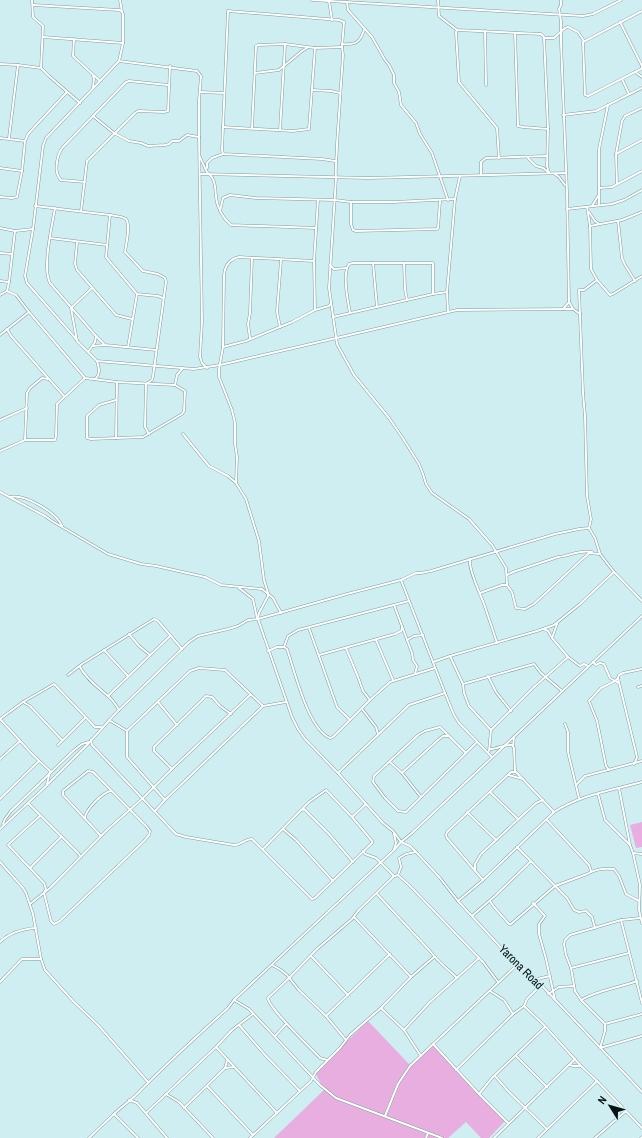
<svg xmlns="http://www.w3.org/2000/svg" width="642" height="1138" viewBox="0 0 642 1138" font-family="'Archivo Narrow',sans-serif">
  <rect width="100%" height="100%" fill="#cfeef1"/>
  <g fill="#e9aee0">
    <polygon points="642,822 642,847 636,848 630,825"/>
    <polygon points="368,1021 409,1064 433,1046 506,1120 489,1138 481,1138 466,1122 448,1138 274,1138 324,1090 315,1072"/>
  </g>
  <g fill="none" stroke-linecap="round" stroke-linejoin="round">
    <g stroke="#7f9c9e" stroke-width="3">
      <g id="street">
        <polyline points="32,0 33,17 43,26 41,68"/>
        <polyline points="120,0 122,12"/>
        <polyline points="312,0 583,16 593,14 621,0"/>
        <polyline points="438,0 439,16 457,30 541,34 544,37 548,129 547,166 549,173"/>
        <polyline points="561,0 561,5 559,9 561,21 561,43 567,192 569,302 573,309 580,314"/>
        <polyline points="329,1 332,20"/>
        <polyline points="347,2 348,10 372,37 385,60 389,65 394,75 394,83 399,92 401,105 416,123 420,134 432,153 448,200"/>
        <polyline points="33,5 119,10 121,11 123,14 123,43 119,61 46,138 43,146 33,229 25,276 27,283 77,340"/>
        <polyline points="642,11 583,42 585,95 588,96 641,69 642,67"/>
        <polyline points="620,22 642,66"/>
        <polyline points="457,30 456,32 459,82 497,128 499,158"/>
        <polyline points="485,31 486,85"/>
        <polyline points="515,33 518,126 523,127 548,129"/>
        <polyline points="43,37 123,43"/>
        <polyline points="545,38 554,38 565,28 568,27 578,32 584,41"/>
        <polyline points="74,39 73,56 100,81"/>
        <path d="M342,44C355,45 360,43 364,30"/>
        <polyline points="119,61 197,71 201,76 199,100 199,137 202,321 200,357 202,363 207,368"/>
        <polyline points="0,64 18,65 41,68 49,76 80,103"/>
        <polyline points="635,72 642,77"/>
        <polyline points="255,73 279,70 302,51 307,48"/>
        <polyline points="93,76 94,79 93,87"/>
        <polyline points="622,79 629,94"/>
        <polyline points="312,90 331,91 340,93"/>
        <polyline points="200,92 224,93"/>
        <polyline points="563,115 596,111 642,88"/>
        <polyline points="93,116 114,133 129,141 141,143 148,146 165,145 169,144 172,141 179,141 187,135 199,137"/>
        <polyline points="223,127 293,131 309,129 315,48"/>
        <polyline points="252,128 256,46 258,45 285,44 315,48 342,47"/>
        <polyline points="280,130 285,45"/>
        <polyline points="0,138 25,141"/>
        <polyline points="9,138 18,65"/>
        <polyline points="616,154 642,140"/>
        <path d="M200,157C202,162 205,168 207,172C210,175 213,177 214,182C217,191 214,201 220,210"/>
        <polyline points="528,158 536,166 543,168 548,172"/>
        <path d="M335,161L322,159L223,154L222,150L228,11L339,20L344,22L342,47L343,55L337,144C337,156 335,166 336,178L329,288L337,344L354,375L389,418L402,437L419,464L423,474L426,484L432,493L469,519L492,545L506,568L507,585"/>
        <polyline points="0,168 22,171"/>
        <polyline points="207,168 207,163 212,158 223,154"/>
        <polyline points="201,174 368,178 565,173"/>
        <polyline points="555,174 559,177 565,185"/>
        <polyline points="481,175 481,162 486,158 547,156"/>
        <path d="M85,182L61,180C53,173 57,154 63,147L126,82L129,81L168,85"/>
        <polyline points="617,184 616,154 622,121 625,116 642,108"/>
        <polyline points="599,188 612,187 642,171"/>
        <polyline points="0,197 12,198 17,197 22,171 25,141 28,134 67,92"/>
        <polyline points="351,202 351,224 353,230 356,231 437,229 438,228 440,201"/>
        <polyline points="599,205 599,149 608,105"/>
        <path d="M35,206L110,215C115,216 122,216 126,219C131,225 126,244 125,252L143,271L158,274L165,278L166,282L153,376L152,380L146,384L145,427L149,434"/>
        <polyline points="592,206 598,196"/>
        <polyline points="587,207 590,226 591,269 597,280 610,295 613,294 642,276"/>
        <path d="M55,208C52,226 42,268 50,283L96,336L105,345L156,350"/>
        <polyline points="567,209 612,204 624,200 642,190"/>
        <polyline points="81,211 87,161 135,113 138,111 164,112 168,111 170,66"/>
        <polyline points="589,212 595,221 599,224"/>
        <polyline points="110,215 106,257 137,294 158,296 163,298"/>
        <polyline points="618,221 622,258 625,265 635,281"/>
        <polyline points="590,226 622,220 642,212"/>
        <polyline points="0,228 15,231 33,229"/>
        <polyline points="316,228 231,225 225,219 220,211 223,198 230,195 256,198 335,200 351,202 394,202 455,199"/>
        <polyline points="50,238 107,245"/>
        <polyline points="77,242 75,264 77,270 116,315 132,319"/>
        <polyline points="0,253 12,254"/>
        <polyline points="373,263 377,307"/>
        <polyline points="404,263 405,289 407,300"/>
        <polyline points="330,265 334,269 347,268"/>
        <polyline points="597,280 584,290 579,290 583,393 585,416 587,496 591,519 589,528 595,538 600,554 614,572 642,601"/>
        <polyline points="0,281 9,282"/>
        <polyline points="92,288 71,308 77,341 97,361 194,369 220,365 457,310 573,309"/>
        <polyline points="7,291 16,295 29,312 85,378 117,382 175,385 185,391 184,411 182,414 143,437 91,439 87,438 87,416 99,405 116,400"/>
        <polyline points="0,295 7,291 9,282 15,231"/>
        <polyline points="563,309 569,302"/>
        <polyline points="315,310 314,261 318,200"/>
        <polyline points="448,311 447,292 455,199 460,176"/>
        <path d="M350,313C348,301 342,274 349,264L353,263H433V294"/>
        <polyline points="333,317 433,294 447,292"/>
        <polyline points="280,327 277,312 281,260"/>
        <polyline points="7,329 11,336 64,396"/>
        <polyline points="0,335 29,312"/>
        <polyline points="250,338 248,324 250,313 252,258"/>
        <polyline points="93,346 104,345"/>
        <polyline points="128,347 137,294"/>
        <polyline points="223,347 246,341 292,322 315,310 329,306 331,303"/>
        <polyline points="88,352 95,342 96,336"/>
        <path d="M95,379C101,374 99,368 97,361"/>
        <polyline points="175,385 177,375 182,369"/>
        <polyline points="0,420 27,408"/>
        <polyline points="183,434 209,466 228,476 235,482"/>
        <polyline points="116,438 117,382"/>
        <polyline points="25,440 27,393 30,388 42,378 48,379"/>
        <polyline points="0,451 25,440 55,440 56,436 57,404 85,378"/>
        <polyline points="0,492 45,516 52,521 108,554 141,564 156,566 205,577 221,585 262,589 273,598 281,613"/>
        <path d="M10,497C25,494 56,512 62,526"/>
        <path d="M470,559C468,569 480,593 484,604C488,616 493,630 497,643"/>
        <path d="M507,575L513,572L558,557C570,556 580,549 592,552"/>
        <polyline points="401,580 445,693 454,715 459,723 492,757"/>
        <polyline points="239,588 253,599 257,618"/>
        <polyline points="480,593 502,585 507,585 512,592 516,608 525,609 534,604 589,553 600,554"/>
        <polyline points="394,605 412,653 413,660 417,666 415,674"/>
        <path d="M258,618L259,613L268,596V593L264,580L259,541L246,499L236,483L237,457L235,444V423L232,410L219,377V369L223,347L224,275C225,265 230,259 239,257L314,261"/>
        <polyline points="258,619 347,594 401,580 416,573 421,573 431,571 555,534 579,529 589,528"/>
        <polyline points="309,628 337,707 350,720"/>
        <polyline points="544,629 548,631 552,638"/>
        <polyline points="129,634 139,646 150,655"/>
        <polyline points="376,640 393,680"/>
        <polyline points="407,640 414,636 423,635"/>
        <path d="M284,647L287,649C295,672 308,729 330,738L333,737L370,700L390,682L435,668"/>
        <polyline points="284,647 288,636 298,630 409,601"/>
        <polyline points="346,648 358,677 363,691 370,700"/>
        <polyline points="104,650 128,676"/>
        <polyline points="268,651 277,647 284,647"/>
        <polyline points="319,655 395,634 401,631 402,629 402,626"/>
        <polyline points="450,656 463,684 464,693 469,706 491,730"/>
        <polyline points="568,657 580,666 584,664 588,666"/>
        <polyline points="433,662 450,656 537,631 554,625 580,604 614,572"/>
        <polyline points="593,662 596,665 600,663 604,664 610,678 615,681 618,678"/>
        <path d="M80,667C86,679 99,688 109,697C113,700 116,705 119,710"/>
        <polyline points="68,675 82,664 154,619 158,621 182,649"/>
        <polyline points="488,676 496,692 511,711"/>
        <polyline points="463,684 534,664 541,673 562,691"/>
        <polyline points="638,687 642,686"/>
        <polyline points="108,696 170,636"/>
        <polyline points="23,702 30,706 62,740"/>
        <polyline points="158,702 177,725"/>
        <polyline points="362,709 376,727 378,734"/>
        <polyline points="0,719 23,702 54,684 95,727 101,727"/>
        <polyline points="0,719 33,755 50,771 47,784"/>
        <polyline points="109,720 127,731"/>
        <polyline points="565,724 568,732 568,752 579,798"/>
        <path d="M91,740L92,745L176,834L186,837L234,845C241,845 245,839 252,839L312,899L315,898L372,843V841L352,817L326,790L309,802L263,849"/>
        <polyline points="58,745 85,718"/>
        <polyline points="513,746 514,737"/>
        <path d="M490,749C497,749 505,744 512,745L514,748L515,771"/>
        <polyline points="489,751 491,730 534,687 568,657 552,638 557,624"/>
        <polyline points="466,753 440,727 425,731 418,735 374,776 373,782 385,798 398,811 406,812 477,742"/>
        <polyline points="0,759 20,741"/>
        <polyline points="390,762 402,773 421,797"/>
        <polyline points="634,764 636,760 637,757 618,678 619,675 623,673 642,669"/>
        <polyline points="172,769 154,751 154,747 206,696 212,697 220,706 231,714"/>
        <polyline points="609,770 606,766 597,721 589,701 601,688 615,681 619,683"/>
        <polyline points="338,773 409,705 445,693"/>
        <polyline points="402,773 438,740 443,736 449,736"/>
        <polyline points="508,775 523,779"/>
        <polyline points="577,784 585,776 642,761"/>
        <polyline points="619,788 630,845 633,853 640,885 639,910 642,923"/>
        <polyline points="490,792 518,819"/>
        <polyline points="598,794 605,820 630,845"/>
        <polyline points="0,799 39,761"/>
        <polyline points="165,800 127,757 127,731 190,671 199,668 225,670 263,706"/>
        <polyline points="28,803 78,853 81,857"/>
        <polyline points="302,810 304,809 329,834 353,862"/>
        <polyline points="155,811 165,800 263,706 286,702"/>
        <polyline points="467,812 496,840"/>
        <polyline points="40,816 22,832 8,845 44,883 46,889 44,893 51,921 54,924 60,921 144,841 149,835 150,831 146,826 93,772 88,771 63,791 63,795 101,836"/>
        <polyline points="352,817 366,804"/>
        <path d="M85,818C85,810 103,792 111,791"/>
        <polyline points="547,820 589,865 591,871"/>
        <polyline points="3,824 5,819 11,811 73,751 82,744 89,742"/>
        <polyline points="0,829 43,789 87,745 115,714 189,642 198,636 228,629 238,626 248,620 258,619 292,717 298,729 305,739 338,773 383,823 393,831 401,842 410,846 416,852 440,878 458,901 517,965 528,971 642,1092"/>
        <polyline points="283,829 296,840 333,881"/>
        <polyline points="394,834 396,843 394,849"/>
        <polyline points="517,847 567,898 574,910 579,912 586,911 592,917 595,928"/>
        <polyline points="633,853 642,854"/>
        <polyline points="0,862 23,888 26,893 33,914 41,959 45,970 73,1001 98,1025 148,1082"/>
        <polyline points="30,868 61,837"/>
        <polyline points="475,869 475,864 481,854 536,803 543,800"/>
        <polyline points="398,875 401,867 399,858 406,854 416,852"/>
        <polyline points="395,876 398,875 410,886 483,962 498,982"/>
        <polyline points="483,880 447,838 446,835 447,832 511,772 516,772 554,812"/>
        <path d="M377,894L430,951C437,961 448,969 457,978"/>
        <path d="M458,901L483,880L554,812C580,795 612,790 642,782"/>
        <path d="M490,901L494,907L509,924H511L555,886L587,874C595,869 605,868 614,869L619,876L626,894L639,901"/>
        <polyline points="533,903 545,916 539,924 539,934 546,959 555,1000"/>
        <polyline points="30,904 50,888 107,830 142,799 172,769 250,695"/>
        <polyline points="472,916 495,896 531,861"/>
        <polyline points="354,917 411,977"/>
        <polyline points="640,918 621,920 570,935 565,940 564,944 566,955 571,968 575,991 581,1000 605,1024 605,1031 600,1048 642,1036"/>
        <polyline points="621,920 642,1003"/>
        <path d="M0,942C10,932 22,929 36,928"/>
        <polyline points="311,956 348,995"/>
        <polyline points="272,965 281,970 287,975 298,989 326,1016 346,1040"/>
        <polyline points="571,968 629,953"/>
        <polyline points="536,980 541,978 550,976"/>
        <polyline points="0,982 22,959 41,959"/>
        <polyline points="490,991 504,1000 513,1014"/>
        <polyline points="548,994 559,987 574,986"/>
        <polyline points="234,1000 249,1009 320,1085 336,1098 442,1138"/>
        <path d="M581,1000C598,990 618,988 637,981"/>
        <polyline points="524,1006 543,1024 581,1066 597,1081 642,1128"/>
        <polyline points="381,1008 404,1030 421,1056"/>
        <polyline points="326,1016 390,954"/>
        <polyline points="605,1024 642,1014"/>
        <polyline points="239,1025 266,1056 300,1091"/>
        <polyline points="404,1030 430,1002 479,958"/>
        <polyline points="275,1036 286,1024"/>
        <polyline points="433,1044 479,1094 508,1123"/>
        <polyline points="216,1047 277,1113"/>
        <polyline points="516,1056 547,1087"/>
        <path d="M327,1060L320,1058C311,1048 268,1008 268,998L289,978L317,949L352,919L358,911L394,876L376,858L365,854L363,851"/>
        <polyline points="569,1065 574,1066 581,1066"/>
        <polyline points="225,1068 234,1067"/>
        <polyline points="456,1070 513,1014 524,1006 527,999 541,985"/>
        <polyline points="495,1076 508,1091 547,1129"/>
        <polyline points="207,1086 253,1135"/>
        <polyline points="166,1094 179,1102 213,1138"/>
        <polyline points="479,1094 492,1078 545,1027"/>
        <polyline points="129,1100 137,1103 167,1138"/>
        <polyline points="184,1108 225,1068 227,1061"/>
        <polyline points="146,1113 216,1047 232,1030 253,1014"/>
        <path d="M114,1114C121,1107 130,1101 137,1094C166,1064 197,1036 228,1008L234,1000L394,850L401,842L412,833L642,616"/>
        <polyline points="385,1116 398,1084 410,1066 517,965"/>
        <polyline points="618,1116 621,1106"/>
        <polyline points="89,1138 114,1114 138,1138"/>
        <polyline points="250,1138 311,1081 316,1072 340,1048 350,1035 381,1008 411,977 434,957"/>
        <polyline points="426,1138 428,1133"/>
        <polyline points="494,1138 575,1059"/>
        <polyline points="538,1138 597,1081"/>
        <polyline points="595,1138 626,1111"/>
        <polyline points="641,1138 642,1137"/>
      </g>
    </g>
    <use href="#street" stroke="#fff" stroke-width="2"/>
  </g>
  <g text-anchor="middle" stroke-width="3" stroke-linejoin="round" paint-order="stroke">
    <g font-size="12" fill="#061112" stroke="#cfeef1">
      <text transform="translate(521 967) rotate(45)" y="4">Yarona Road</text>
    </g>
  </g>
  <g transform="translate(610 1106) rotate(307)" stroke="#cfeef1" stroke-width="3" paint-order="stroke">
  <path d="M0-3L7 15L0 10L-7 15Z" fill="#061112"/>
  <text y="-6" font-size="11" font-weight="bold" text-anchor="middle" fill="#061112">N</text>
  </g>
</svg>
